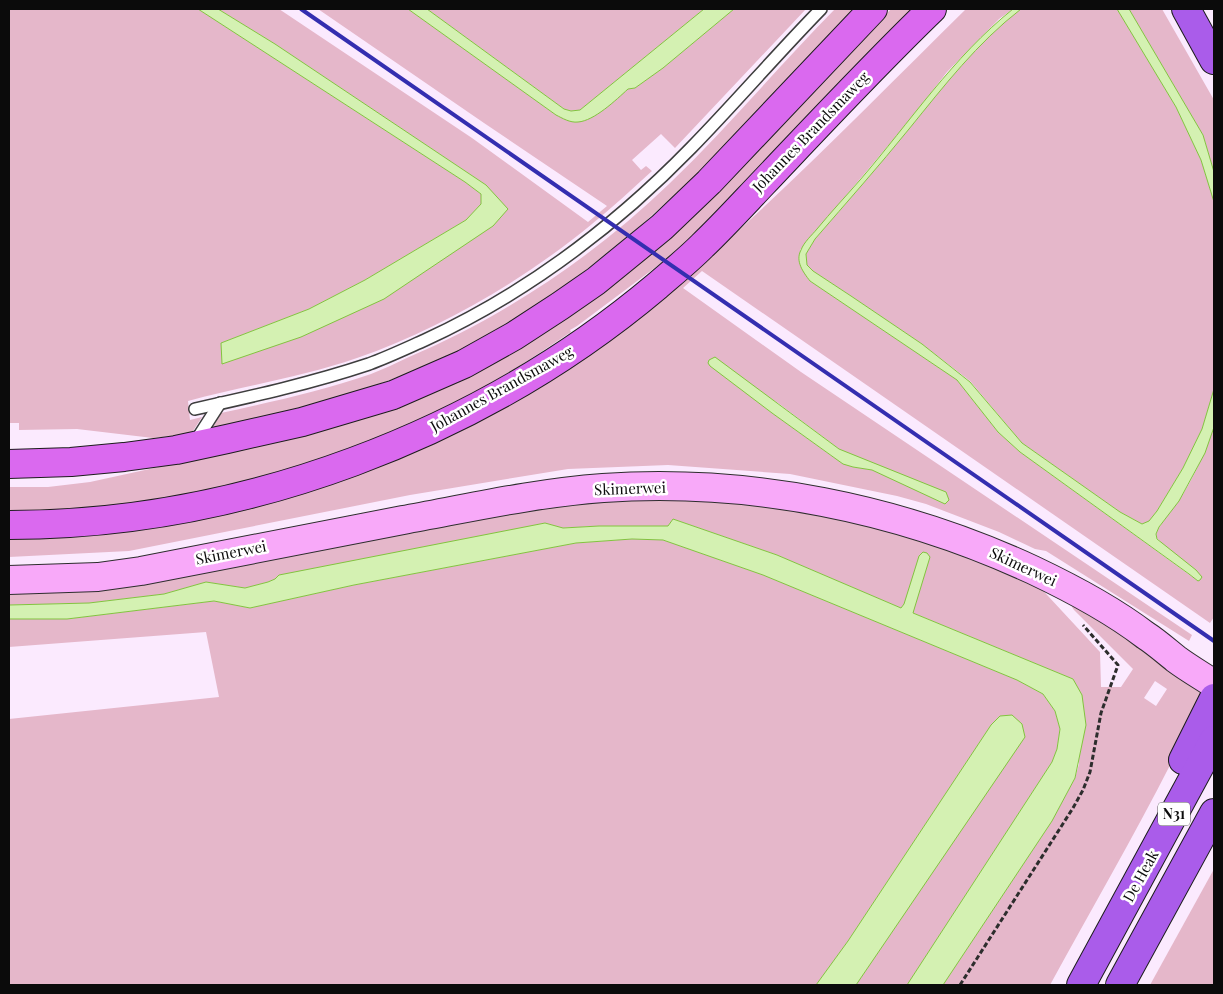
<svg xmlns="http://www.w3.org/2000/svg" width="1223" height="994" viewBox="0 0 1223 994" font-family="'Playfair Display',serif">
  <rect width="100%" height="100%" fill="#fbeafe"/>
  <g fill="#e5b7ca" fill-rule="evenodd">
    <path d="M9,9H198L465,182L481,194L482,204L466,220L365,280L309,309L221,343L222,363L493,226L486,185L275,44L218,9H279L472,138L588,222L607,206L484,123L318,9H408L556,115L594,116L628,89L635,88L663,68L734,9H806L675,148L661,134L632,160L641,170L646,166L652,171C632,189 613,207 592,224C524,280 440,329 357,358C302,377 244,386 188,401L190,420L202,417L191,434L153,438L77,429L19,430V423H9Z"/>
    <polygon points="427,9 704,9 580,110 571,111 564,109"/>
    <path d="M835,9H855L735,137L691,180L639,227L560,291L511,322L461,350L415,371L334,400L211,431L221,413C271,402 322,391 371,374C384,369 396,363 409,357C505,316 593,257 669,184C727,128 779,66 835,9Z"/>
    <path d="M891,9H913L737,194L676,252L577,326L570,330L571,332C537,355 504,377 468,396C359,454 234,495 111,508C77,511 43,511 9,512V487H48L90,482L292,438L599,294L687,223Z"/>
    <path d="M966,9H1013L999,19L947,72L909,121L800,250L810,281L957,380L998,432L1020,452L1198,581L1157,538L1156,534C1161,522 1170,513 1178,502C1193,479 1205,453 1214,427V617L1210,623L702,271L683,288L801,372L1192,635L1189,641L1046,551L1035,549L999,532L926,504L897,496L790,474L668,465L568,469L410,495L129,551L9,557V539C183,541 361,488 512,401C548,381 584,359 617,333C743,236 853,120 966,9ZM708,363L778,403L839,449L905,484L872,470L853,467L833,457L772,413Z"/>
    <path d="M1021,9H1117L1176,107L1201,160L1214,202V389L1202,429L1183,468L1157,511L1149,522L1142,524L1120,512L1022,443L970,381L922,344L851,296L813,271L807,265L806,254L815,239C847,202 879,166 909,129C944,86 977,43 1021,9Z"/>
    <polygon points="1129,9 1162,9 1214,100 1214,172 1203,135"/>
    <path d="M650,499L742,503L821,515L918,537L1036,583L1100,652L1101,687H1121L1133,669L1074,610L1072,607L1075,603L1206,691C1160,792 1103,888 1050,985H943L1052,821L1075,778L1079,764L1073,679L913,613V610L904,604L901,608L777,555L673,519L668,526H599L562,528L545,523L275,579L268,582L245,588L206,582L164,594L89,603L9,605V592L541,506ZM1155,681L1167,689L1156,706L1144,698Z"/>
    <polygon points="632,539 663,540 763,575 1017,680 1043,694 1055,711 1060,729 1057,749 1052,762 907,985 856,985 900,920 991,725 848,941 816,985 9,985 9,719 219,697 206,632 9,647 9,619 67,619 214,601 250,608 354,585 576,543"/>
    <polygon points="1214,869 1214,985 1150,985"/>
  </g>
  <g fill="#d4f1b2" stroke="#82c33f">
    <polygon points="198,9 218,9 275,44 486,185 508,209 493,226 384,299 301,337 222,364 221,343 309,309 365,280 466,220 481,204 481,194 465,182"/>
    <path d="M408,9H427L564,109L571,111L580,110L704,9H734L663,68L635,88L628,89C616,100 594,121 578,122C570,123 562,118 556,115Z"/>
    <path d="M1013,9H1021C977,43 944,86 909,129C879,166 847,202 815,239L806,254L807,265L813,271L851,296L922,344L970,382L1022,443L1120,512L1142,524L1149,521L1157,511L1183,468L1202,429L1214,389V427L1205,453L1179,501L1159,527L1156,534L1157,539L1196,570L1202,577L1200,580L1198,581L1189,574L1020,452L998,432L957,380L810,281C803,272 795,261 801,250C804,242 812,235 817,229C831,212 846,196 860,180C910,122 953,57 1013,9Z"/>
    <polygon points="1117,9 1129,9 1203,135 1214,172 1214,202 1201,160 1176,107"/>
    <polygon points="715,357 839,449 946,492 949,500 945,504 872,470 853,467 843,464 772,413 710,366 708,363 709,360"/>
    <polygon points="673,519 777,555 901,608 904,604 919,556 923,552 927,553 930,557 913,613 1073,679 1082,695 1086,725 1075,778 1052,821 943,985 907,985 1052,762 1057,749 1060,729 1055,711 1043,694 1017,680 763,575 663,540 632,539 576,543 354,585 250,608 214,601 67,619 9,619 9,605 89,603 164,594 206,582 245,588 268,582 275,579 279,575 545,523 563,528 599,526 668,526"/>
    <polygon points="1012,715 1022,724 1025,737 856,985 816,985 848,941 991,725 1000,716"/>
  </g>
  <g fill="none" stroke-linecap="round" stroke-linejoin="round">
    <g stroke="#3e3e3e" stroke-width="14">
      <g id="lane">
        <path d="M195,409C254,396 312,383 369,364C388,357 407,348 425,340C525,294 614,227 691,148C735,103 777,54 821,9"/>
        <polyline points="195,442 220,403"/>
      </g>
    </g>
    <g stroke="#2d2d2d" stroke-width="30">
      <path id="secondary" d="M9,580L98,577L141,571C228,554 315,537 403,520C469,508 535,493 603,488C750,478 899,508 1033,570C1071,588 1111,609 1145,635C1156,642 1166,651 1176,659C1188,668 1202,676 1214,684"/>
    </g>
    <g stroke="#1c1c1c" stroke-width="30">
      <g id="primary">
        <polyline points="9,464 71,462 124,457 176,450 227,439 302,422 393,395 464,364 514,336 560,306 596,281 662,227 709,182 873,9"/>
        <path d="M9,525C241,525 479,436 657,286C672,273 688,260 702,246C723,226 743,204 763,183C819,124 874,65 932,9"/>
      </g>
    </g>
    <g stroke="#1c1c1c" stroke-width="30">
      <g id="highway">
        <polyline points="1186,9 1214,60"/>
        <polyline points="1183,760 1214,698"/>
        <polyline points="1081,985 1214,740"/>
        <polyline points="1120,985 1214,813"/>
      </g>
    </g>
    <polyline stroke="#2d2d2d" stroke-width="3" stroke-dasharray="5 2.5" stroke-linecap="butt" points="960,985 1073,808 1083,790 1090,772 1101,713 1118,665 1083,625"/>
    <use href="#lane" stroke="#fff" stroke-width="11"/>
    <use href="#secondary" stroke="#f8a9f9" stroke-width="28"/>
    <use href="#primary" stroke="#da69ef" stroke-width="28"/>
    <use href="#highway" stroke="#aa5cea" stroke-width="28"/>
    <polyline stroke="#342eb0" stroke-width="4" points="301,9 1214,641"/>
  </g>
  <g text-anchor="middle" stroke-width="5" stroke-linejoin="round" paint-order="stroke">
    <rect fill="#fff" stroke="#545454" stroke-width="1" x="1158" y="802.5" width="32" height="23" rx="4"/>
    <g font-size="14" font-weight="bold" fill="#0b0b0b">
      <text x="1174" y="819">N31</text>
    </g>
    <g font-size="15" fill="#0b0b0b" stroke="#fff">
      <text transform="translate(811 132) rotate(-46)" y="5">Johannes Brandsmaweg</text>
      <text transform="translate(502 389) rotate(-29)" y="5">Johannes Brandsmaweg</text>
      <text transform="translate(630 489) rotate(-2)" y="5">Skimerwei</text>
      <text transform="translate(231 553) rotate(-11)" y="5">Skimerwei</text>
      <text transform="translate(1023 567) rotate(25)" y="5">Skimerwei</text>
      <text transform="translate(1141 876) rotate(-61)" y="5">De Heak</text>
    </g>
  </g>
  <rect width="1223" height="994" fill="none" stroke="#0b0b0b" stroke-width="20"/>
</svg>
